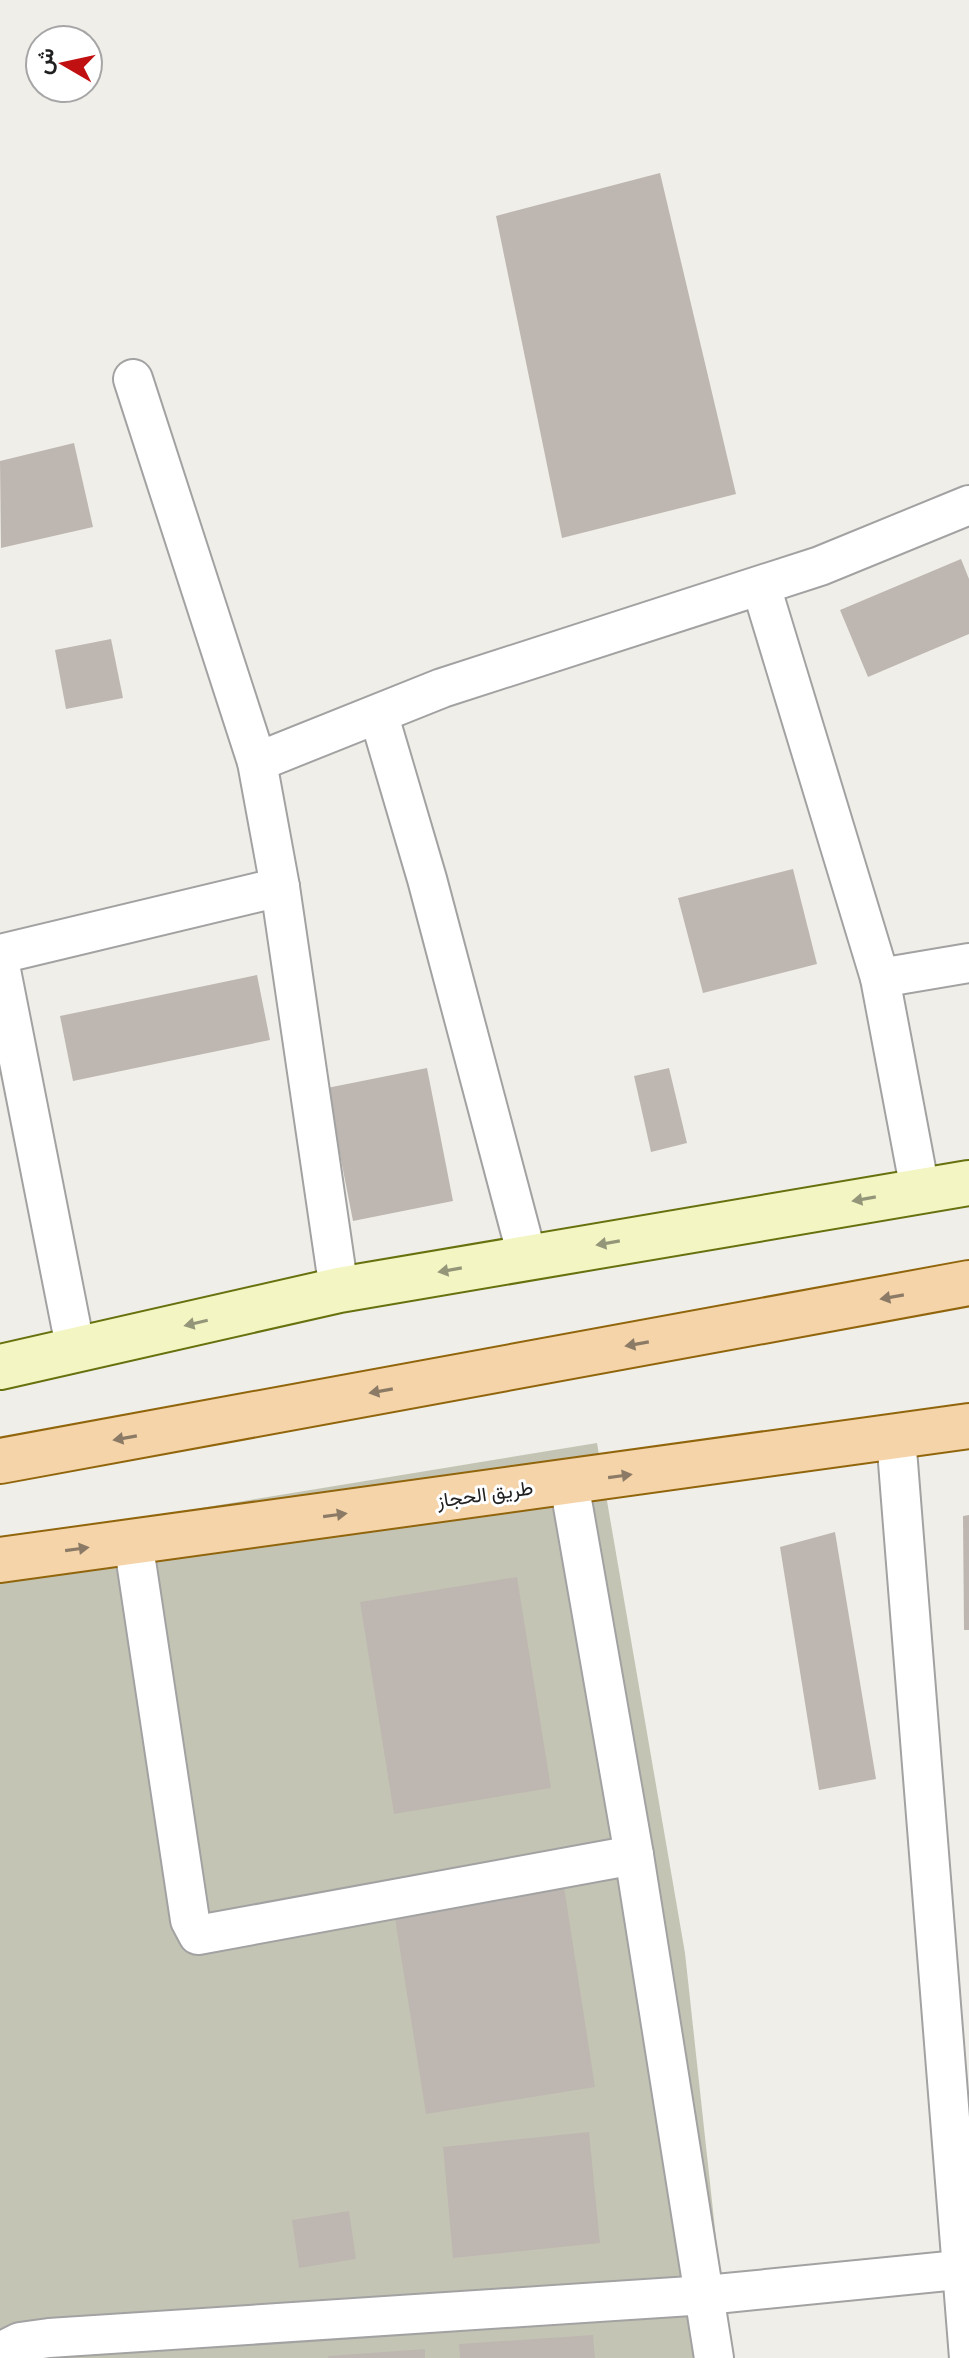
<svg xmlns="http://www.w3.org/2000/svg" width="969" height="2358" viewBox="0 0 969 2358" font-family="'Fira Sans Condensed',Vazirmatn,sans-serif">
  <rect width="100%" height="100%" fill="#f0eee8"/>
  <polygon fill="#c4c4b4" points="597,1443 685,1953 729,2358 0,2358 0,1541"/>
  <g fill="#beb7b1">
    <polygon points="660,173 736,494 562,538 496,216"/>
    <polygon points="74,443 93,527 1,548 0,461"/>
    <polygon points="961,559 969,579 969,634 868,677 840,610"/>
    <polygon points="111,639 123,698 66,709 55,650"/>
    <polygon points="793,869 817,964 703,993 678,898"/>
    <polygon points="257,975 270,1040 73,1081 60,1016"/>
    <polygon points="427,1068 453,1201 353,1221 327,1088"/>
    <polygon points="669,1068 687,1143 651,1152 634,1076"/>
    <polygon points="969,1515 969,1630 964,1630 963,1516"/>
    <polygon points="835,1532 876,1779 819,1790 780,1547"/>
    <polygon points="517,1577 551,1788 394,1814 360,1602"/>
    <polygon points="563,1880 595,2087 426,2114 393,1906"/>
    <polygon points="589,2132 600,2243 453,2258 443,2147"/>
    <polygon points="349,2211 356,2259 299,2268 292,2220"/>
    <polygon points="593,2335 595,2358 460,2358 459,2344"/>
    <polygon points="425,2349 425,2358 328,2358 328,2356"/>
  </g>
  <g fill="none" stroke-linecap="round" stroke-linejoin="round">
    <g stroke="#a2a2a2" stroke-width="42">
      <g id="minor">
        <polyline points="133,379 257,762 280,887 339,1290"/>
        <polyline points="761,586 880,978 920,1190"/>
        <polyline points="379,716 427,879 527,1256"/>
        <polyline points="257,762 442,688 820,566 969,505"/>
        <polyline points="0,954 280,887"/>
        <polyline points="0,965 76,1351"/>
        <polyline points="880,978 969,963"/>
        <polyline points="896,1437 969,2358"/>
        <polyline points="569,1483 634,1855 714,2358"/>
        <polyline points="133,1541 190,1920 198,1935 634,1855"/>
        <polyline points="0,2352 20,2342 49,2338 706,2295 969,2269"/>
      </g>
    </g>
    <g stroke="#67710e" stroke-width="48">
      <polyline id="secondary" points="0,1367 339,1290 969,1183"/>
    </g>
    <g stroke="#91650c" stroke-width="48">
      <g id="primary">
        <polyline points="0,1461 969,1283"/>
        <polyline points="0,1560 969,1426"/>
      </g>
    </g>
    <use href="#minor" stroke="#fff" stroke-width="38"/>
    <use href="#secondary" stroke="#f3f5c2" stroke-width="44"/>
    <use href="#primary" stroke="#f5d4a9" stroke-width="44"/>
  </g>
  <defs><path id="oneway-solid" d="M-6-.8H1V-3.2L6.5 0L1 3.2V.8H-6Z" transform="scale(2)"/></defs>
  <g fill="#94967a">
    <use href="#oneway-solid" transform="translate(864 1199) rotate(170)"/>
    <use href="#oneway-solid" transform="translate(608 1243) rotate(170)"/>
    <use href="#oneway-solid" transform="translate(450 1270) rotate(170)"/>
    <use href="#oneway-solid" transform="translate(196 1323) rotate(167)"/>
  </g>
  <g fill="#8b7a65">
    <use href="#oneway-solid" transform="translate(892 1297) rotate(170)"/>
    <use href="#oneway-solid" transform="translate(637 1344) rotate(170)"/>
    <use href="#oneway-solid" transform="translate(381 1391) rotate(170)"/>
    <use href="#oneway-solid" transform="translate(125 1438) rotate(170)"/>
    <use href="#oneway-solid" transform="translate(620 1476) rotate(-8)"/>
    <use href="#oneway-solid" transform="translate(335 1515) rotate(-8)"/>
    <use href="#oneway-solid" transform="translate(77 1549) rotate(-8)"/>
  </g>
  <g text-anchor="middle" stroke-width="6" stroke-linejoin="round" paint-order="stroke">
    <g font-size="20" fill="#212121" stroke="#fff">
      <text transform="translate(485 1494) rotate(-8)" y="7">طريق الحجاز</text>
    </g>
  </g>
  <g transform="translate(64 64) rotate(279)"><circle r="38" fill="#ffffff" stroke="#a6a6a6" stroke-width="2"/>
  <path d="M0-6L14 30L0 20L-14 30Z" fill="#c11011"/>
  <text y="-12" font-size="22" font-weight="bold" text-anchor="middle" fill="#212121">ش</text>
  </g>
</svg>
